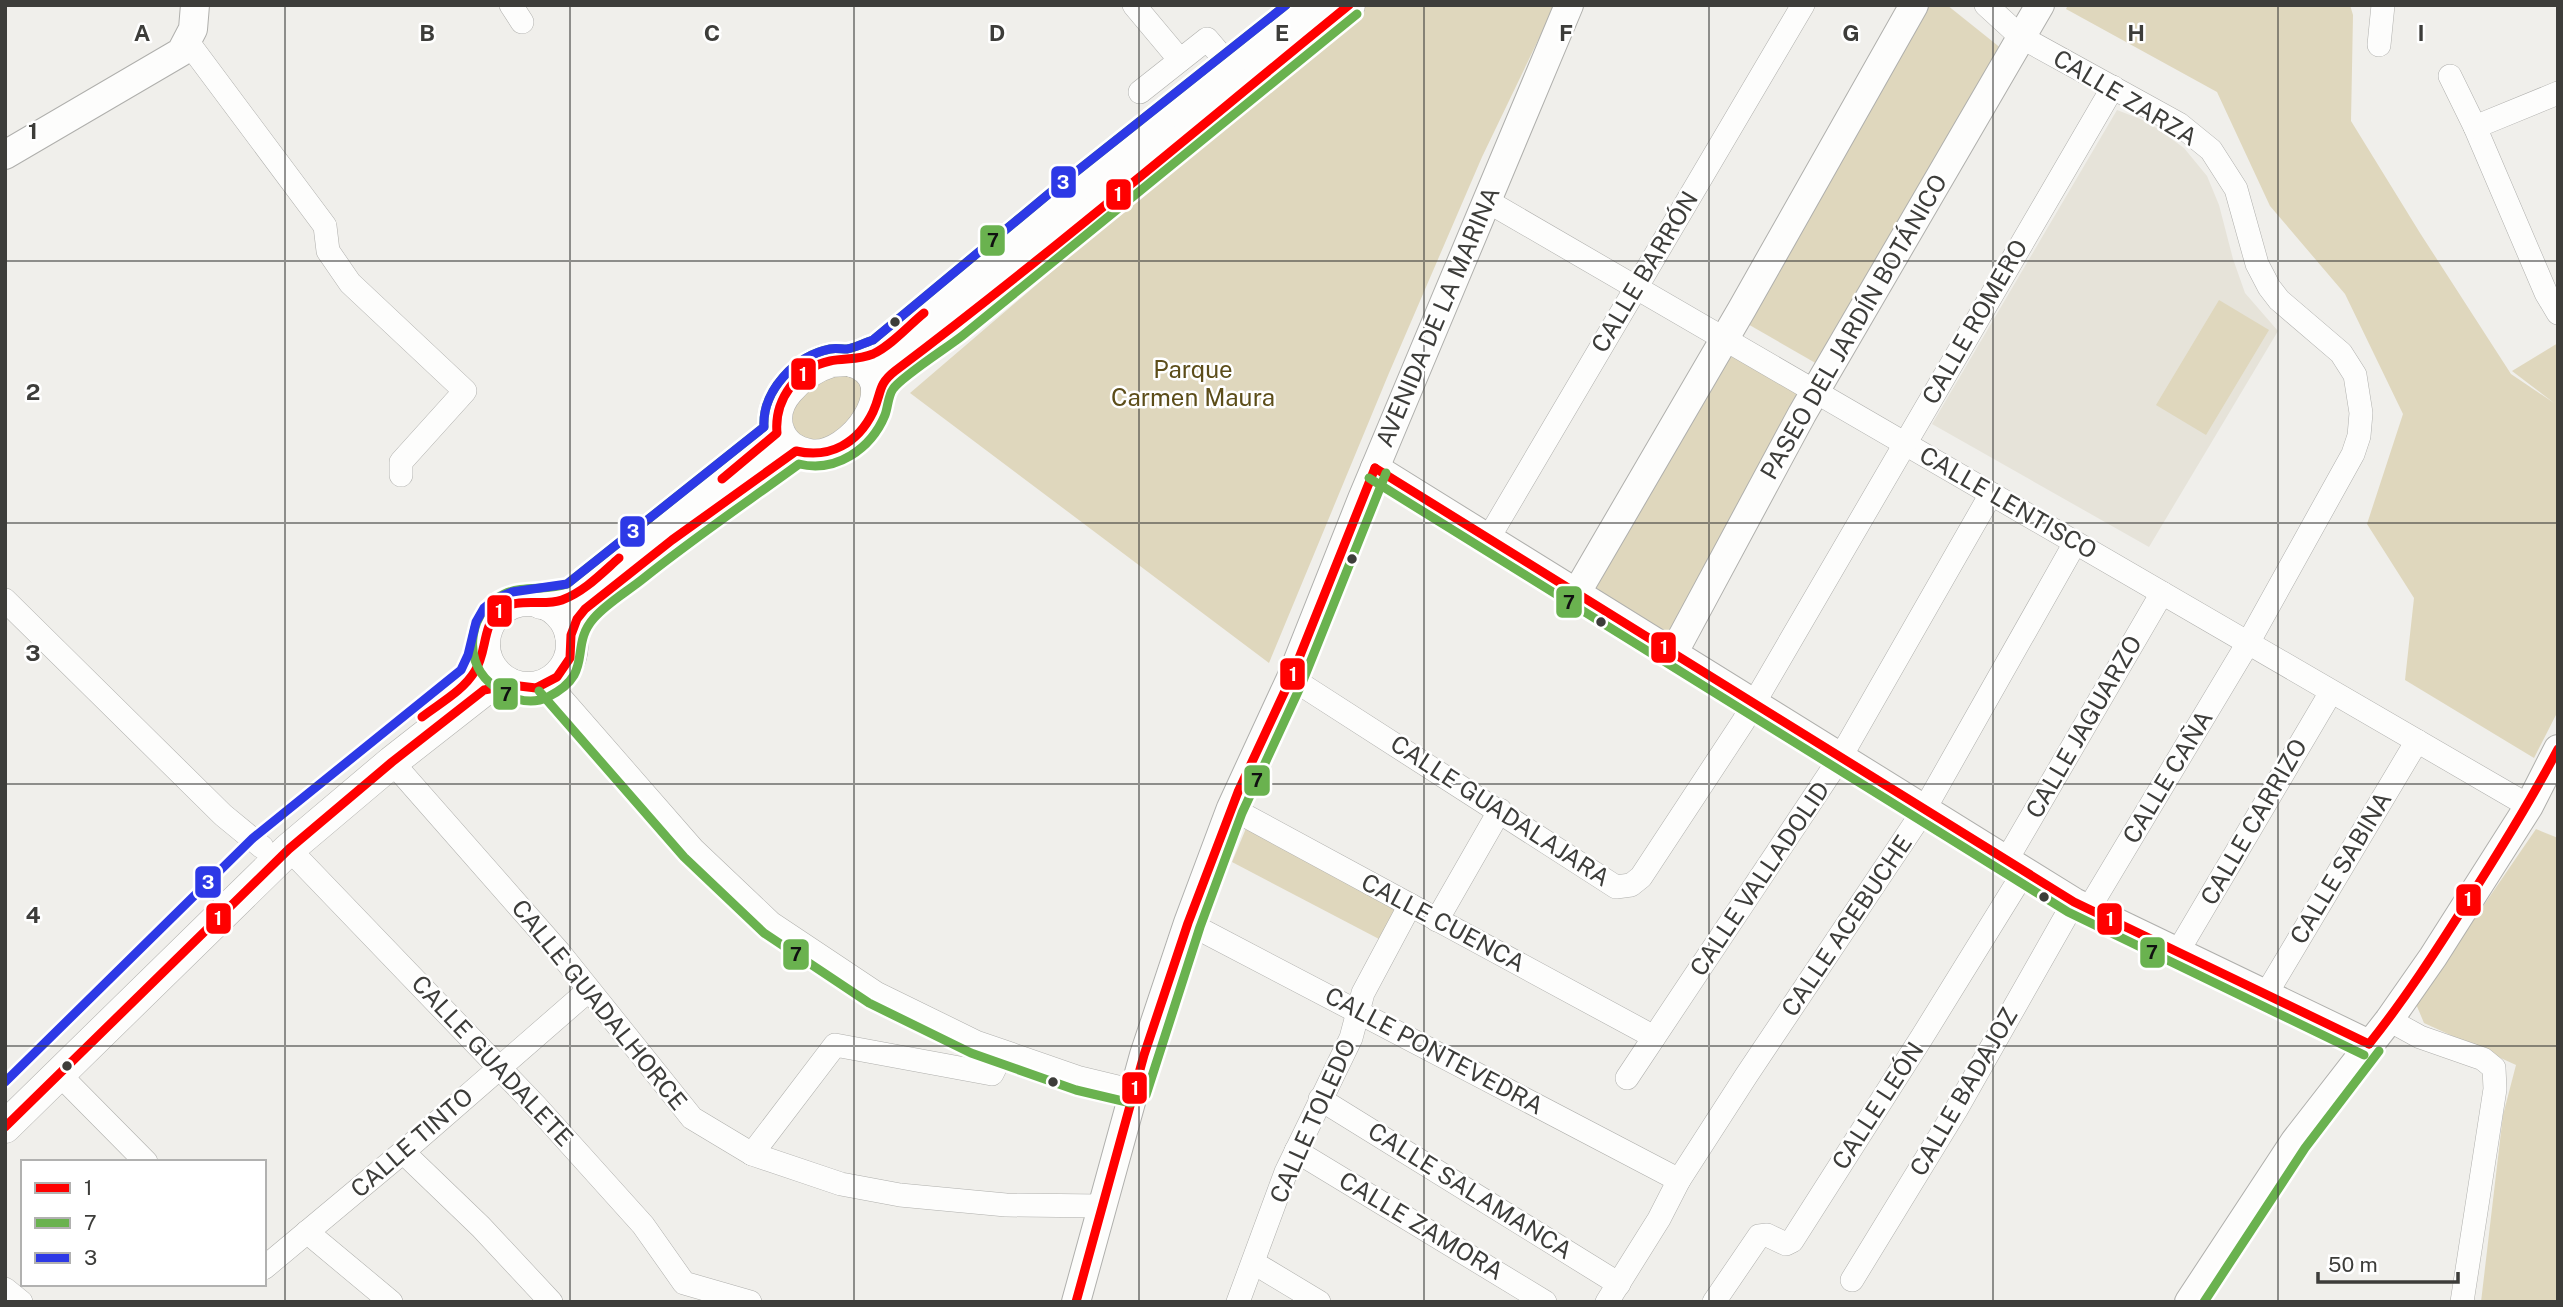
<svg xmlns="http://www.w3.org/2000/svg" width="2563" height="1307" viewBox="0 0 2563 1307" font-family="'Public Sans',sans-serif">
  <rect width="100%" height="100%" fill="#f0efeb"/>
  <polygon fill="#e6e3d9" points="2117,110 2148,122 2184,148 2207,176 2219,205 2233,259 2245,293 2278,331 2149,547 1932,424"/>
  <g fill="#dfd7bd">
    <polygon points="1363,5 1555,5 1482,157 1389,373 1269,663 910,393"/>
    <polygon points="1923,5 1947,5 2002,49 1819,365 1746,323"/>
    <polygon points="2068,5 2350,5 2353,15 2351,121 2420,233 2511,374 2554,403 2512,371 2558,343 2558,711 2534,758 2405,680 2414,598 2367,524 2403,414 2345,294 2270,206 2217,92 2066,9"/>
    <polygon points="2219,300 2269,330 2206,435 2156,405"/>
    <polygon points="1725,339 1816,392 1674,652 1577,592"/>
    <polygon points="839,370 856,379 862,387 860,414 823,441 801,441 788,413 793,401"/>
    <polygon points="1247,826 1398,906 1379,939 1232,862"/>
    <polygon points="2536,829 2558,838 2558,1302 2481,1302 2503,1115 2516,1065 2424,1023 2416,1004"/>
  </g>
  <g fill="none" stroke-linecap="round" stroke-linejoin="round">
    <g stroke="#afafac" stroke-width="24">
      <g id="minor">
        <polyline points="511,5 522,22"/>
        <polyline points="1134,5 1180,60"/>
        <polyline points="1986,5 2021,37 2179,124 2211,150 2236,189 2257,264 2269,287 2279,300 2341,353 2355,375 2361,413 2359,436 2353,454 2248,643 2088,910"/>
        <polyline points="187,41 325,226 328,251 350,283 465,391 401,462 401,475"/>
        <polyline points="2379,45 2383,5"/>
        <polyline points="2450,76 2475,127 2546,293 2558,313"/>
        <polyline points="1140,92 1207,39 1230,66"/>
        <polyline points="2475,127 2558,93"/>
        <polyline points="1487,201 2529,806"/>
        <polyline points="1488,539 1803,5"/>
        <polyline points="5,600 223,815 262,847"/>
        <polyline points="1291,678 1616,887 1631,885 1641,877 1743,722 2113,87"/>
        <polyline points="548,683 693,849 771,923 876,993 976,1042 1080,1078 1134,1091"/>
        <polyline points="392,762 559,952 692,1118 752,1154 841,1184 900,1195 1006,1205 1101,1206"/>
        <polyline points="1231,808 1654,1037"/>
        <polyline points="289,849 535,1105 643,1225 684,1283 750,1302"/>
        <polyline points="2006,861 2162,593"/>
        <polyline points="1437,920 1500,810"/>
        <polyline points="1188,923 1679,1180"/>
        <polyline points="2177,953 2331,692"/>
        <polyline points="2265,996 2417,741"/>
        <polyline points="2389,1020 2420,1037 2483,1059 2494,1068 2495,1089 2462,1302"/>
        <polyline points="58,1073 146,1162"/>
        <polyline points="1627,1078 1840,758 1991,494"/>
        <polyline points="1320,1099 1619,1284"/>
        <polyline points="1296,1151 1545,1302"/>
        <polyline points="403,1152 481,1227 551,1302"/>
        <polyline points="752,1154 835,1045 992,1074 1003,1052"/>
        <polyline points="307,1232 391,1302"/>
        <polyline points="1254,1263 1319,1302"/>
        <polyline points="264,1268 403,1152 589,990"/>
        <polyline points="1852,1280 1956,1110 2074,902"/>
        <polyline points="5,1289 21,1302"/>
        <polyline points="1238,1302 1286,1172 1351,1038 1363,993 1410,905"/>
        <polyline points="1607,1302 1659,1219 1679,1180 1746,1076 1924,810 2075,543"/>
        <polyline points="1714,1302 1759,1236 1767,1235 1786,1244 1792,1241 1922,1037 2024,872"/>
      </g>
    </g>
    <g stroke="#afafac" stroke-width="30">
      <g id="tertiary">
        <polyline points="5,155 181,52 193,29 195,5"/>
        <polyline points="1375,468 2074,902 2369,1044"/>
        <polyline points="1577,592 1742,309 1914,5"/>
        <polyline points="1674,652 1802,414 2040,5"/>
        <polyline points="1076,1302 1144,1055 1188,923 1231,808 1291,678 1362,499 1569,5"/>
        <polyline points="2189,1302 2295,1141 2389,1020 2433,957 2529,806 2558,749"/>
      </g>
    </g>
    <g stroke="#afafac" stroke-width="33">
      <g id="secondary">
        <path d="M832,361C838,361 847,359 853,361C911,380 852,463 809,455C776,449 766,415 788,390C799,377 815,366 832,361Z"/>
        <polyline points="852,361 879,351 1065,197 1306,5"/>
        <polyline points="877,390 895,370 954,327 1349,5"/>
        <polyline points="721,505 796,451"/>
        <circle cx="528" cy="644" r="44"/>
        <polyline points="541,603 560,601 573,595 777,433"/>
        <path d="M571,635C580,613 594,602 613,587"/>
        <path d="M445,698C466,681 475,674 484,648"/>
        <polyline points="5,1127 289,849 392,762 484,690 511,685"/>
      </g>
    </g>
    <use href="#minor" stroke="#fdfdfc" stroke-width="23"/>
    <use href="#tertiary" stroke="#fdfdfc" stroke-width="28"/>
    <use href="#secondary" stroke="#fdfdfc" stroke-width="32"/>
    <g stroke="#fff" stroke-width="14">
      <g id="bus-1">
        <polyline points="1375,468 2074,902 2369,1044"/>
        <path d="M722,479L777,433C774,400 797,368 830,361C845,358 859,360 873,354C892,345 908,326 924,313"/>
        <path d="M422,717C440,703 463,691 475,671C487,653 482,626 499,611C517,596 542,607 562,600C584,592 602,573 619,558"/>
        <path d="M2369,1044C2405,999 2436,951 2467,902C2499,852 2530,802 2558,749"/>
        <path d="M5,1127L289,849L392,762L484,690L511,685L536,688L557,677L570,658L571,635L577,619L585,609L672,540L796,451C830,459 858,443 873,412C882,393 877,385 895,371C1050,254 1198,128 1349,5"/>
        <polyline points="1076,1302 1144,1055 1188,923 1238,792 1291,678 1375,468"/>
      </g>
    </g>
    <g stroke="#fff" stroke-width="14">
      <g id="bus-2">
        <path d="M1286,5L1057,187L873,340C864,343 855,348 847,349C841,349 835,348 830,349C795,356 762,391 764,427L567,584C547,591 524,585 504,594C470,609 461,658 490,683C505,697 528,707 548,697C596,673 568,647 594,618C607,603 628,591 644,578C694,538 747,502 799,464C836,473 871,449 885,415C888,407 888,396 893,389C901,377 948,347 962,336L1357,14"/>
        <polyline points="1369,478 2068,912 2364,1055"/>
        <polyline points="539,691 684,857 764,933 869,1003 971,1053 1076,1090 1131,1103"/>
        <polyline points="1146,1095 1200,927 1242,813 1302,683 1386,473"/>
        <polyline points="2204,1302 2305,1148 2379,1051"/>
      </g>
    </g>
    <g stroke="#fff" stroke-width="14">
      <path id="bus-3" d="M5,1082L253,838L461,670L468,655L476,622L484,608L495,599L512,592L567,584L764,427C762,391 795,356 830,349C835,348 841,349 847,349C855,348 864,343 873,340L1057,187L1286,5"/>
    </g>
    <use href="#bus-1" stroke="#f00" stroke-width="9"/>
    <use href="#bus-2" stroke="#6ab24f" stroke-width="9"/>
    <use href="#bus-3" stroke="#2d39e6" stroke-width="9"/>
  </g>
  <path fill="none" stroke="#3d3d3a" stroke-width="2" stroke-opacity="0.55" d="M285,5V1302M570,5V1302M854,5V1302M1139,5V1302M1424,5V1302M1709,5V1302M1993,5V1302M2278,5V1302M5,261H2558M5,523H2558M5,784H2558M5,1046H2558"/>
  <g fill="#3d3d3a" stroke="#fff" stroke-width="2.5">
    <circle cx="895" cy="322" r="6"/>
    <circle cx="1352" cy="559" r="6"/>
    <circle cx="1601" cy="622" r="6"/>
    <circle cx="2044" cy="897" r="6"/>
    <circle cx="67" cy="1066" r="6"/>
    <circle cx="1053" cy="1082" r="6"/>
  </g>
  <g text-anchor="middle" stroke-width="5" stroke-linejoin="round" paint-order="stroke">
    <g font-size="24" fill="#3d3d3a" stroke="#fff">
      <text transform="translate(2125 98) rotate(31)" y="8">CALLE ZARZA</text>
      <text transform="translate(1645 272) rotate(-59)" y="8">CALLE BARRÓN</text>
      <text transform="translate(1438 317) rotate(-67)" y="8">AVENIDA DE LA MARINA</text>
      <text transform="translate(1975 322) rotate(-60)" y="8">CALLE ROMERO</text>
      <text transform="translate(1854 327) rotate(-60)" y="8">PASEO DEL JARDÍN BOTÁNICO</text>
      <text transform="translate(2008 503) rotate(30)" y="8">CALLE LENTISCO</text>
      <text transform="translate(2084 727) rotate(-60)" y="8">CALLE JAGUARZO</text>
      <text transform="translate(2168 777) rotate(-59)" y="8">CALLE CAÑA</text>
      <text transform="translate(1500 811) rotate(33)" y="8">CALLE GUADALAJARA</text>
      <text transform="translate(2254 822) rotate(-60)" y="8">CALLE CARRIZO</text>
      <text transform="translate(2341 868) rotate(-59)" y="8">CALLE SABINA</text>
      <text transform="translate(1760 879) rotate(-56)" y="8">CALLE VALLADOLID</text>
      <text transform="translate(1443 923) rotate(28)" y="8">CALLE CUENCA</text>
      <text transform="translate(1847 926) rotate(-56)" y="8">CALLE ACEBUCHE</text>
      <text transform="translate(599 1005) rotate(51)" y="8">CALLE GUADALHORCE</text>
      <text transform="translate(1434 1051) rotate(28)" y="8">CALLE PONTEVEDRA</text>
      <text transform="translate(492 1061) rotate(47)" y="8">CALLE GUADALETE</text>
      <text transform="translate(1964 1092) rotate(-60)" y="8">CALLE BADAJOZ</text>
      <text transform="translate(1878 1106) rotate(-57)" y="8">CALLE LEÓN</text>
      <text transform="translate(1313 1121) rotate(-66)" y="8">CALLE TOLEDO</text>
      <text transform="translate(412 1143) rotate(-41)" y="8">CALLE TINTO</text>
      <text transform="translate(1470 1191) rotate(32)" y="8">CALLE SALAMANCA</text>
      <text transform="translate(1421 1226) rotate(31)" y="8">CALLE ZAMORA</text>
    </g>
    <g font-size="24" fill="#5c4d19" stroke="#fff">
      <text x="1193" y="378">Parque<tspan x="1193" dy="28">Carmen Maura</tspan></text>
    </g>
  </g>
  <g font-size="23" text-anchor="middle" font-weight="bold" fill="#3d3d3a" stroke="#fff" stroke-width="5" stroke-linejoin="round" paint-order="stroke">
    <text x="142" y="41">A</text>
    <text x="427" y="41">B</text>
    <text x="712" y="41">C</text>
    <text x="997" y="41">D</text>
    <text x="1282" y="41">E</text>
    <text x="1566" y="41">F</text>
    <text x="1851" y="41">G</text>
    <text x="2136" y="41">H</text>
    <text x="2421" y="41">I</text>
    <text x="33" y="139">1</text>
    <text x="33" y="400">2</text>
    <text x="33" y="661">3</text>
    <text x="33" y="923">4</text>
  </g>
  <g stroke="#fff" stroke-width="2.5">
    <rect x="1050" y="165" width="27" height="34" rx="7" fill="#2d39e6"/>
    <rect x="1105" y="178" width="27" height="33" rx="7" fill="#f00"/>
    <rect x="979" y="224" width="27" height="33" rx="7" fill="#6ab24f"/>
    <rect x="790" y="357" width="27" height="34" rx="7" fill="#f00"/>
    <rect x="619" y="515" width="27" height="33" rx="7" fill="#2d39e6"/>
    <rect x="1555" y="585" width="28" height="34" rx="7" fill="#6ab24f"/>
    <rect x="486" y="594" width="27" height="34" rx="7" fill="#f00"/>
    <rect x="1650" y="631" width="27" height="33" rx="7" fill="#f00"/>
    <rect x="1279" y="657" width="27" height="34" rx="7" fill="#f00"/>
    <rect x="492" y="677" width="27" height="34" rx="7" fill="#6ab24f"/>
    <rect x="1243" y="764" width="28" height="33" rx="7" fill="#6ab24f"/>
    <rect x="194" y="865" width="28" height="34" rx="7" fill="#2d39e6"/>
    <rect x="2455" y="883" width="27" height="34" rx="7" fill="#f00"/>
    <rect x="205" y="902" width="27" height="33" rx="7" fill="#f00"/>
    <rect x="2096" y="902" width="27" height="34" rx="7" fill="#f00"/>
    <rect x="2139" y="936" width="27" height="33" rx="7" fill="#6ab24f"/>
    <rect x="782" y="938" width="28" height="33" rx="7" fill="#6ab24f"/>
    <rect x="1121" y="1071" width="27" height="34" rx="7" fill="#f00"/>
  </g>
  <g font-size="19" text-anchor="middle" font-weight="bold" fill="#fff">
    <text x="1063" y="189">3</text>
    <text x="1118" y="201">1</text>
    <text x="803" y="381">1</text>
    <text x="633" y="538">3</text>
    <text x="499" y="618">1</text>
    <text x="1664" y="654">1</text>
    <text x="1293" y="681">1</text>
    <text x="208" y="889">3</text>
    <text x="2468" y="906">1</text>
    <text x="218" y="925">1</text>
    <text x="2110" y="926">1</text>
    <text x="1135" y="1095">1</text>
  </g>
  <g font-size="19" text-anchor="middle" font-weight="bold" fill="#111">
    <text x="993" y="247">7</text>
    <text x="1569" y="609">7</text>
    <text x="506" y="701">7</text>
    <text x="1257" y="787">7</text>
    <text x="2152" y="959">7</text>
    <text x="796" y="961">7</text>
  </g>
  <rect width="2563" height="1307" fill="none" stroke="#3d3d3a" stroke-width="14"/>
  <rect x="21" y="1160" width="245" height="126" fill="#ffffff" stroke="#b1b1b0" stroke-width="2"/>
  <rect x="35" y="1183" width="35" height="10" fill="#ff0000" stroke="#b1b1b0" stroke-width="2"/>
  <text x="84" y="1195" font-size="21" fill="#3d3d3a">1</text>
  <rect x="35" y="1218" width="35" height="10" fill="#6ab24f" stroke="#b1b1b0" stroke-width="2"/>
  <text x="84" y="1230" font-size="21" fill="#3d3d3a">7</text>
  <rect x="35" y="1253" width="35" height="10" fill="#2d39e6" stroke="#b1b1b0" stroke-width="2"/>
  <text x="84" y="1265" font-size="21" fill="#3d3d3a">3</text>
  <path d="M2318 1272v10h140v-10" fill="none" stroke="#3d3d3a" stroke-width="3.5"/>
  <text x="2328" y="1272" font-size="21" fill="#3d3d3a" stroke="#ffffff" stroke-width="5" paint-order="stroke">50 m</text>
</svg>
